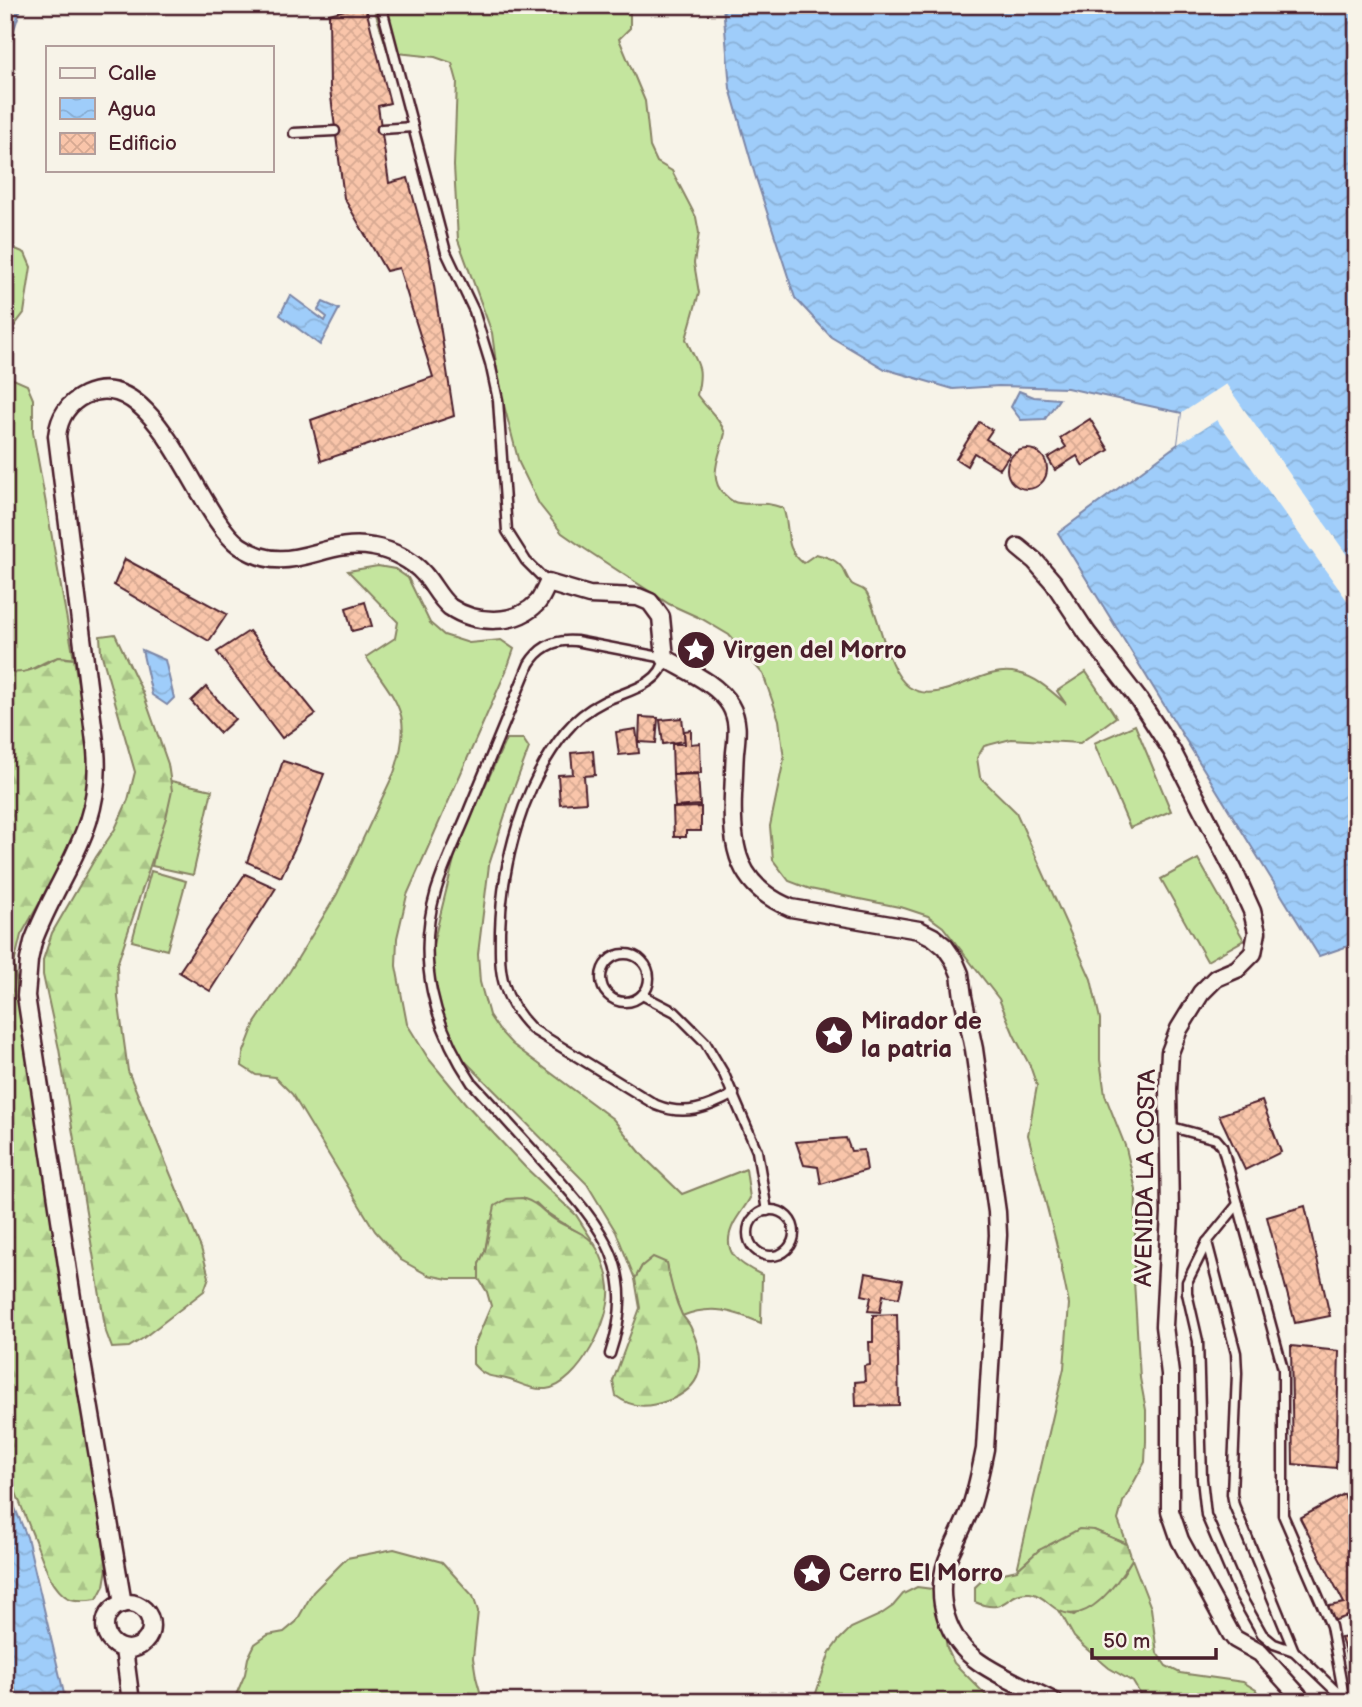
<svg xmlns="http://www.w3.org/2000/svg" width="1362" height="1707" viewBox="0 0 1362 1707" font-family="'Balsamiq Sans',sans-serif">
  <defs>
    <pattern id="forest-firs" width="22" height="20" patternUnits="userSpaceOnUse" patternTransform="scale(1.75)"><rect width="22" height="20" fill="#c4e59e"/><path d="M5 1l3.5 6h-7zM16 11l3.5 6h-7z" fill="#aac488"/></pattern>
    <pattern id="water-waves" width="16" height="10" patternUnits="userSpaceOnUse" patternTransform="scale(1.75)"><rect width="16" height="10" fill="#9fcdfa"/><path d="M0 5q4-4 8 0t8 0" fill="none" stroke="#8ab0d6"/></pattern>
    <pattern id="building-cross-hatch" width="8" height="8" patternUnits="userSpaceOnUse" patternTransform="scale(1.75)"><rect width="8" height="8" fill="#f9c5aa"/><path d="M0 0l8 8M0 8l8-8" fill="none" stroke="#d7a992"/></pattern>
  </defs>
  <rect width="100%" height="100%" fill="#f7f3e8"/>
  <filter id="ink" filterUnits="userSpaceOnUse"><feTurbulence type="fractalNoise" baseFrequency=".0143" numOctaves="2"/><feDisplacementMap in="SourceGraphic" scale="14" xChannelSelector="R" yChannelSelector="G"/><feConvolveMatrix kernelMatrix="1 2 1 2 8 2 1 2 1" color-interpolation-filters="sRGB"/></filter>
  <g filter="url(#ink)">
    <g fill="#c4e59e" stroke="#878264" stroke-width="2">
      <path d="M373,5H630V28L619,39L645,101L650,147L657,162L672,171L696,217L699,233L694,263L699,293L686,339C697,366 704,363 697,395C707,409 719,417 725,433C721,453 706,479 725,495C729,499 734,503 739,503C758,506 762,500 783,508C792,532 782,546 803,563L816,554C827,557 836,559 843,569C846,573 847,579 851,583C854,587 861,587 865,591C868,594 870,601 872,605C882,628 888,672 909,687C940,708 981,664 1017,673C1037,677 1051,691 1066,704L1057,691L1086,672L1116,717L1080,743L1011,739L984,746L977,758L980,777L1016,812L1091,979L1100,1019V1060L1105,1095L1126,1148L1136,1190L1134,1281L1140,1378L1146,1410V1441L1145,1462L1123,1502L1118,1520L1127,1544L1094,1530L1039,1550L1017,1570L1064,1368L1069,1304L1056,1242L1028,1135L1037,1086L1030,1066L1014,1035L999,999L943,927L928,916L904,908L810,889L789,881L773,860L770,826L784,759L779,720L763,674L729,635L702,619L669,604L585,549L562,533L539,504L519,463L499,386L492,333L458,240L454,166L457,81L452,63L435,57L388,52Z"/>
      <polygon points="11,247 25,253 31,267 24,313 5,338 5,251"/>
      <path d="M5,371L13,379L27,385L33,399V432L74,659C68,658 61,656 56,658C36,663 29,678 5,671Z"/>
      <path d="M378,566L395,569L408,578L430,623L444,635L469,643L501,640L514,649L507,669L407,895L397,938L396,966L407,1024L428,1058L466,1104L525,1167L576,1215L596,1246C576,1226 556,1224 536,1203L490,1221L485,1251L479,1264V1279H448L428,1275L401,1260L375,1231L292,1094L275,1077L256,1075L242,1066L243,1054L255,1023L290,971L337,894L394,773C414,714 398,704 366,657L395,638L398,622L348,571Z"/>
      <polygon points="1135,725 1171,811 1130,828 1094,743"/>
      <path d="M506,739H523L529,748L511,796L489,865L478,954L480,982L489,1015L499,1030L512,1044L613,1119L645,1158L682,1194L746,1169L750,1198C745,1207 739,1214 734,1223C719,1252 739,1264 762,1275L761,1323C733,1311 712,1304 682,1316L671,1286L667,1263L642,1266L635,1279L616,1232L587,1184L455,1051L430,992L432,948L456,851Z"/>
      <polygon points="171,781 212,790 193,875 152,866"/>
      <polygon points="1198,859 1244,940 1207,961 1161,879"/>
      <polygon points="151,871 186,881 167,950 132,941"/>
      <polygon points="394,1549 442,1562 473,1596 478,1611 473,1658 476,1677 483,1702 233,1702 245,1674 248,1658 255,1644 268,1635 284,1632 296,1622 313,1592 347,1558"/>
      <polygon points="1132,1559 1151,1608 1157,1653 1166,1666 1180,1673 1243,1682 1256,1690 1261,1702 1142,1702 1142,1697 1133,1682 1109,1668 1083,1646 1074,1637 1059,1610 1074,1615 1123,1574"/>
      <polygon points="917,1587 932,1589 942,1617 947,1648 954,1663 993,1702 813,1702 830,1652 839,1640 851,1628 880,1615 893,1606 903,1594"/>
    </g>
    <g fill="url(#forest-firs)" stroke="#878264" stroke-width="2">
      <polygon points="115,634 143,693 168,764 172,791 166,818 117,965 118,998 128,1071 201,1248 209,1277 204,1291 142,1339 129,1347 112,1348 106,1332 59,1049 43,975 43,960 52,933 96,857 115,829 128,800 135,772 101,652 100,636"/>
      <path d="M58,657L74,659L80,695L97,771L85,824L21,935L14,964L36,1118L73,1330L107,1568L104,1586L97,1599C70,1603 63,1600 49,1576L9,1475L5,1447V671C25,677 41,665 58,657Z"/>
      <path d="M522,1198C540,1204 542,1212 557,1221C570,1230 587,1232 596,1247C603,1258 608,1275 609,1287C612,1318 579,1385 546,1389C532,1390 522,1384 510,1380C491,1375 486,1379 473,1364V1348L491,1306L487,1292L479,1279V1264L485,1251L495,1206L507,1199Z"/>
      <path d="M653,1257L667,1263C670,1281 674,1298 682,1315C685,1319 689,1323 691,1328C707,1362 704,1388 667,1401C647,1408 632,1408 616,1396L613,1381L640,1308L635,1279L642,1266Z"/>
      <path d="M1079,1529L1094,1530L1127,1544L1132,1559C1119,1581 1088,1627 1058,1610C1049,1605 1041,1594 1030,1593C1005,1591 1008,1616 975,1602V1587L986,1577L1017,1570L1039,1550Z"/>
    </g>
    <g fill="url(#water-waves)" stroke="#7d87a7" stroke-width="2">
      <polygon points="5,5 22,5 5,57"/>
      <polygon points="723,5 1357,5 1357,943 1319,956 1058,533 1178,444 1182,413 1067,388 999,386 953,389 885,369 831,337 795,298 755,175 730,88"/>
      <polygon points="290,295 325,321 327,317 318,310 323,302 339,309 320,345 280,315"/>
      <polygon points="1019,391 1034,397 1059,399 1045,419 1021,420 1011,407"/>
      <polygon points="142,650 165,660 174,698 167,705 152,695"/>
      <polygon points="5,1484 27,1537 66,1702 5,1702"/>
    </g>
    <polygon fill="#f7f3e8" points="1226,384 1357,569 1357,614 1217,420 1178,444 1182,413"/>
    <g fill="url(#building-cross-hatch)" stroke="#4a1f2b" stroke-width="2">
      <polygon points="365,5 390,103 378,106 389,183 408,178 430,260 454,416 321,461 311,420 433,377 399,268 386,271 344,198 330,89 329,14"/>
      <polygon points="1090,419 1109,450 1083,466 1077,456 1055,470 1048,458 1066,447 1060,438"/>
      <polygon points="979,422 992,430 986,439 1010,454 1000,469 974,453 967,466 956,459"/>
      <circle cx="1027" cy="469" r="20"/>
      <polygon points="125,559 227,614 209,641 114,585"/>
      <polygon points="365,602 372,626 352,631 346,608"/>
      <polygon points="249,631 316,714 282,738 217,652"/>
      <polygon points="206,687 235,719 220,733 191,701"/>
      <polygon points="640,717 658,718 656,743 639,742"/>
      <polygon points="682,718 685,741 663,744 660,720"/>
      <polygon points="636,729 639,753 619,755 616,732"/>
      <polygon points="691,730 691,744 700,743 701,773 673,774 672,744 685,744 684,731"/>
      <polygon points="593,751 595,775 584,776 586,802 560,804 558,775 573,774 571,753"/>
      <polygon points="283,761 324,774 298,841 281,877 247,862"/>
      <polygon points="698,774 700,805 675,807 673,775"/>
      <polygon points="701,807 701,831 686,831 686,837 674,837 673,808"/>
      <polygon points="245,874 276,888 210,991 179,972"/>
      <polygon points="1262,1101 1281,1152 1245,1170 1219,1115"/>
      <polygon points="846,1138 851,1151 864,1150 867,1170 821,1184 818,1167 804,1165 796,1142"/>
      <polygon points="1305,1206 1330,1316 1295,1323 1267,1217"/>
      <polygon points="866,1273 903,1280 899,1298 883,1295 880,1312 868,1311 871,1297 862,1295"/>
      <polygon points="897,1314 899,1405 856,1406 855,1382 865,1381 864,1366 870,1365 869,1342 873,1342 873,1315"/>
      <polygon points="1291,1346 1339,1351 1336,1468 1293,1464"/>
      <polygon points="1344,1494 1357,1525 1357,1613 1330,1622 1325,1607 1344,1603 1300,1518"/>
      <polygon points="1357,1636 1357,1689 1341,1638"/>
    </g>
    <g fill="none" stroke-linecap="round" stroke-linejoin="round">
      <g stroke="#4a1f2b" stroke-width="13">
        <g id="service">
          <polyline points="381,5 446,252 474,311 490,363 498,400 507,531 526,561 548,583"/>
          <polyline points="382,129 413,127"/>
          <polyline points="294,133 335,131"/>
          <circle cx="625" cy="978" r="24"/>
          <polyline points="642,995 675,1012 705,1042 724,1074 757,1151 767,1211"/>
          <polyline points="1168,1126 1216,1139 1222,1146 1225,1156 1283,1369 1283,1515 1331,1626 1345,1702"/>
          <polyline points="1238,1204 1207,1242 1187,1282 1187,1293 1198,1341 1202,1479 1206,1515 1240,1595 1262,1634 1274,1644 1294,1651 1345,1700"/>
          <circle cx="771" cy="1233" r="23"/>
          <polyline points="1207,1242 1236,1353 1237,1373 1232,1494 1234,1505 1294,1651"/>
          <path d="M610,1354C639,1268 602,1228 548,1167C523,1139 498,1111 472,1083C433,1025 416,959 436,891C445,862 459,835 470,807C490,759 509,712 529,664C540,646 556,639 576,641L665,658C661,686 625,691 603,702C589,709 576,719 566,731C522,786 502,862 500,931C500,949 499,967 504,984C509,1002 519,1016 532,1029L656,1105C685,1117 708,1108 734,1094"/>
        </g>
      </g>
      <g stroke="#4a1f2b" stroke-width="21">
        <g id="minor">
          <polyline points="1018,547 1035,561 1054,583 1087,633 1139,700 1172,751 1234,871 1252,911 1257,932 1253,953 1237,969 1216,978 1201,993 1179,1029 1170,1052 1168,1089 1170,1213 1164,1326 1170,1374 1170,1511 1180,1540 1231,1634 1235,1639 1260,1653 1298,1695 1300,1702"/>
          <circle cx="128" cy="1626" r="23"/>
          <path d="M123,1604L80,1350L26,996L29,960L33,942C59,872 103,830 96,750L57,436C59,418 68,403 85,395C157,362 196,516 240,546C290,580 323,537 373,547C391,550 412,560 424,574C433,584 439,598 450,607C475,624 516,626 538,602C542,597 545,589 548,583L589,595L638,597L650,602L661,617L665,658C687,671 717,683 730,705C739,720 737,735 735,752C734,766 734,780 733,795C731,848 737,886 791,908L919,930L933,937L945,947L954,960L960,974L963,997L974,1049L997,1212L998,1235L985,1449C981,1469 977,1488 971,1507C964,1526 954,1543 947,1561C934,1598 947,1640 979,1662C1002,1678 1030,1689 1055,1702"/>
          <polyline points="124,1649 131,1702"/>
        </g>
      </g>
      <use href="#service" stroke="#f7f3e8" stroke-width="8"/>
      <use href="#minor" stroke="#f7f3e8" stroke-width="16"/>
    </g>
  </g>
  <defs>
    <g id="sight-disc" transform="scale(2.0125)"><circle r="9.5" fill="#4a1f2b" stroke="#f7f3e8"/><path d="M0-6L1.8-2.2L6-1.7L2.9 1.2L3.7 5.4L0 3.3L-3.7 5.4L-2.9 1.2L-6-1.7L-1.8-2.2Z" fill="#fff"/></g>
  </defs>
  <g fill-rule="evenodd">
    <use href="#sight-disc" x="696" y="650"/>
    <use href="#sight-disc" x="834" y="1035"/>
    <use href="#sight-disc" x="812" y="1573"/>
  </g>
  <g text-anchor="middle" stroke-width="6" stroke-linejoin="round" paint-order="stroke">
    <g font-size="24" font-weight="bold" fill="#4a1f2b" stroke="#f7f3e8" text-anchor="start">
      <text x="723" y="658">Virgen del Morro</text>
      <text x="861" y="1029">Mirador de<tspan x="861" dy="28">la patria</tspan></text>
      <text x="839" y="1581">Cerro El Morro</text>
    </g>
    <g font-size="24" fill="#4a1f2b" stroke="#f7f3e8">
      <text transform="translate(1145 1178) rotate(-89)" y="8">AVENIDA LA COSTA</text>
    </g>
  </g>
  <rect width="1362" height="1707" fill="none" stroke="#f7f3e8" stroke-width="28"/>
  <rect x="14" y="14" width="1334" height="1679" fill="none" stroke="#4a1f2b" stroke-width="2.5" filter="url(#ink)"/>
  <rect x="46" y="46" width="228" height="126" fill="#f7f3e8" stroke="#b29e9c" stroke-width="2"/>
  <rect x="60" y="68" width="35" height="10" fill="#f7f3e8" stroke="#b29e9c" stroke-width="2"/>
  <text x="108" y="80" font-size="21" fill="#4a1f2b">Calle</text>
  <rect x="60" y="98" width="35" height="21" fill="url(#water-waves)" stroke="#b29e9c" stroke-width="2"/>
  <text x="108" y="116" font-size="21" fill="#4a1f2b">Agua</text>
  <rect x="60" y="133" width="35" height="21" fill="url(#building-cross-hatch)" stroke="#b29e9c" stroke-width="2"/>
  <text x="108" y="150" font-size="21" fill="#4a1f2b">Edificio</text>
  <path d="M1092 1648v10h124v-10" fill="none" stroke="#4a1f2b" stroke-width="3.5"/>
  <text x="1103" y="1648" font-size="21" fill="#4a1f2b" stroke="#f7f3e8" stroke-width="5" paint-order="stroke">50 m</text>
</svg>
